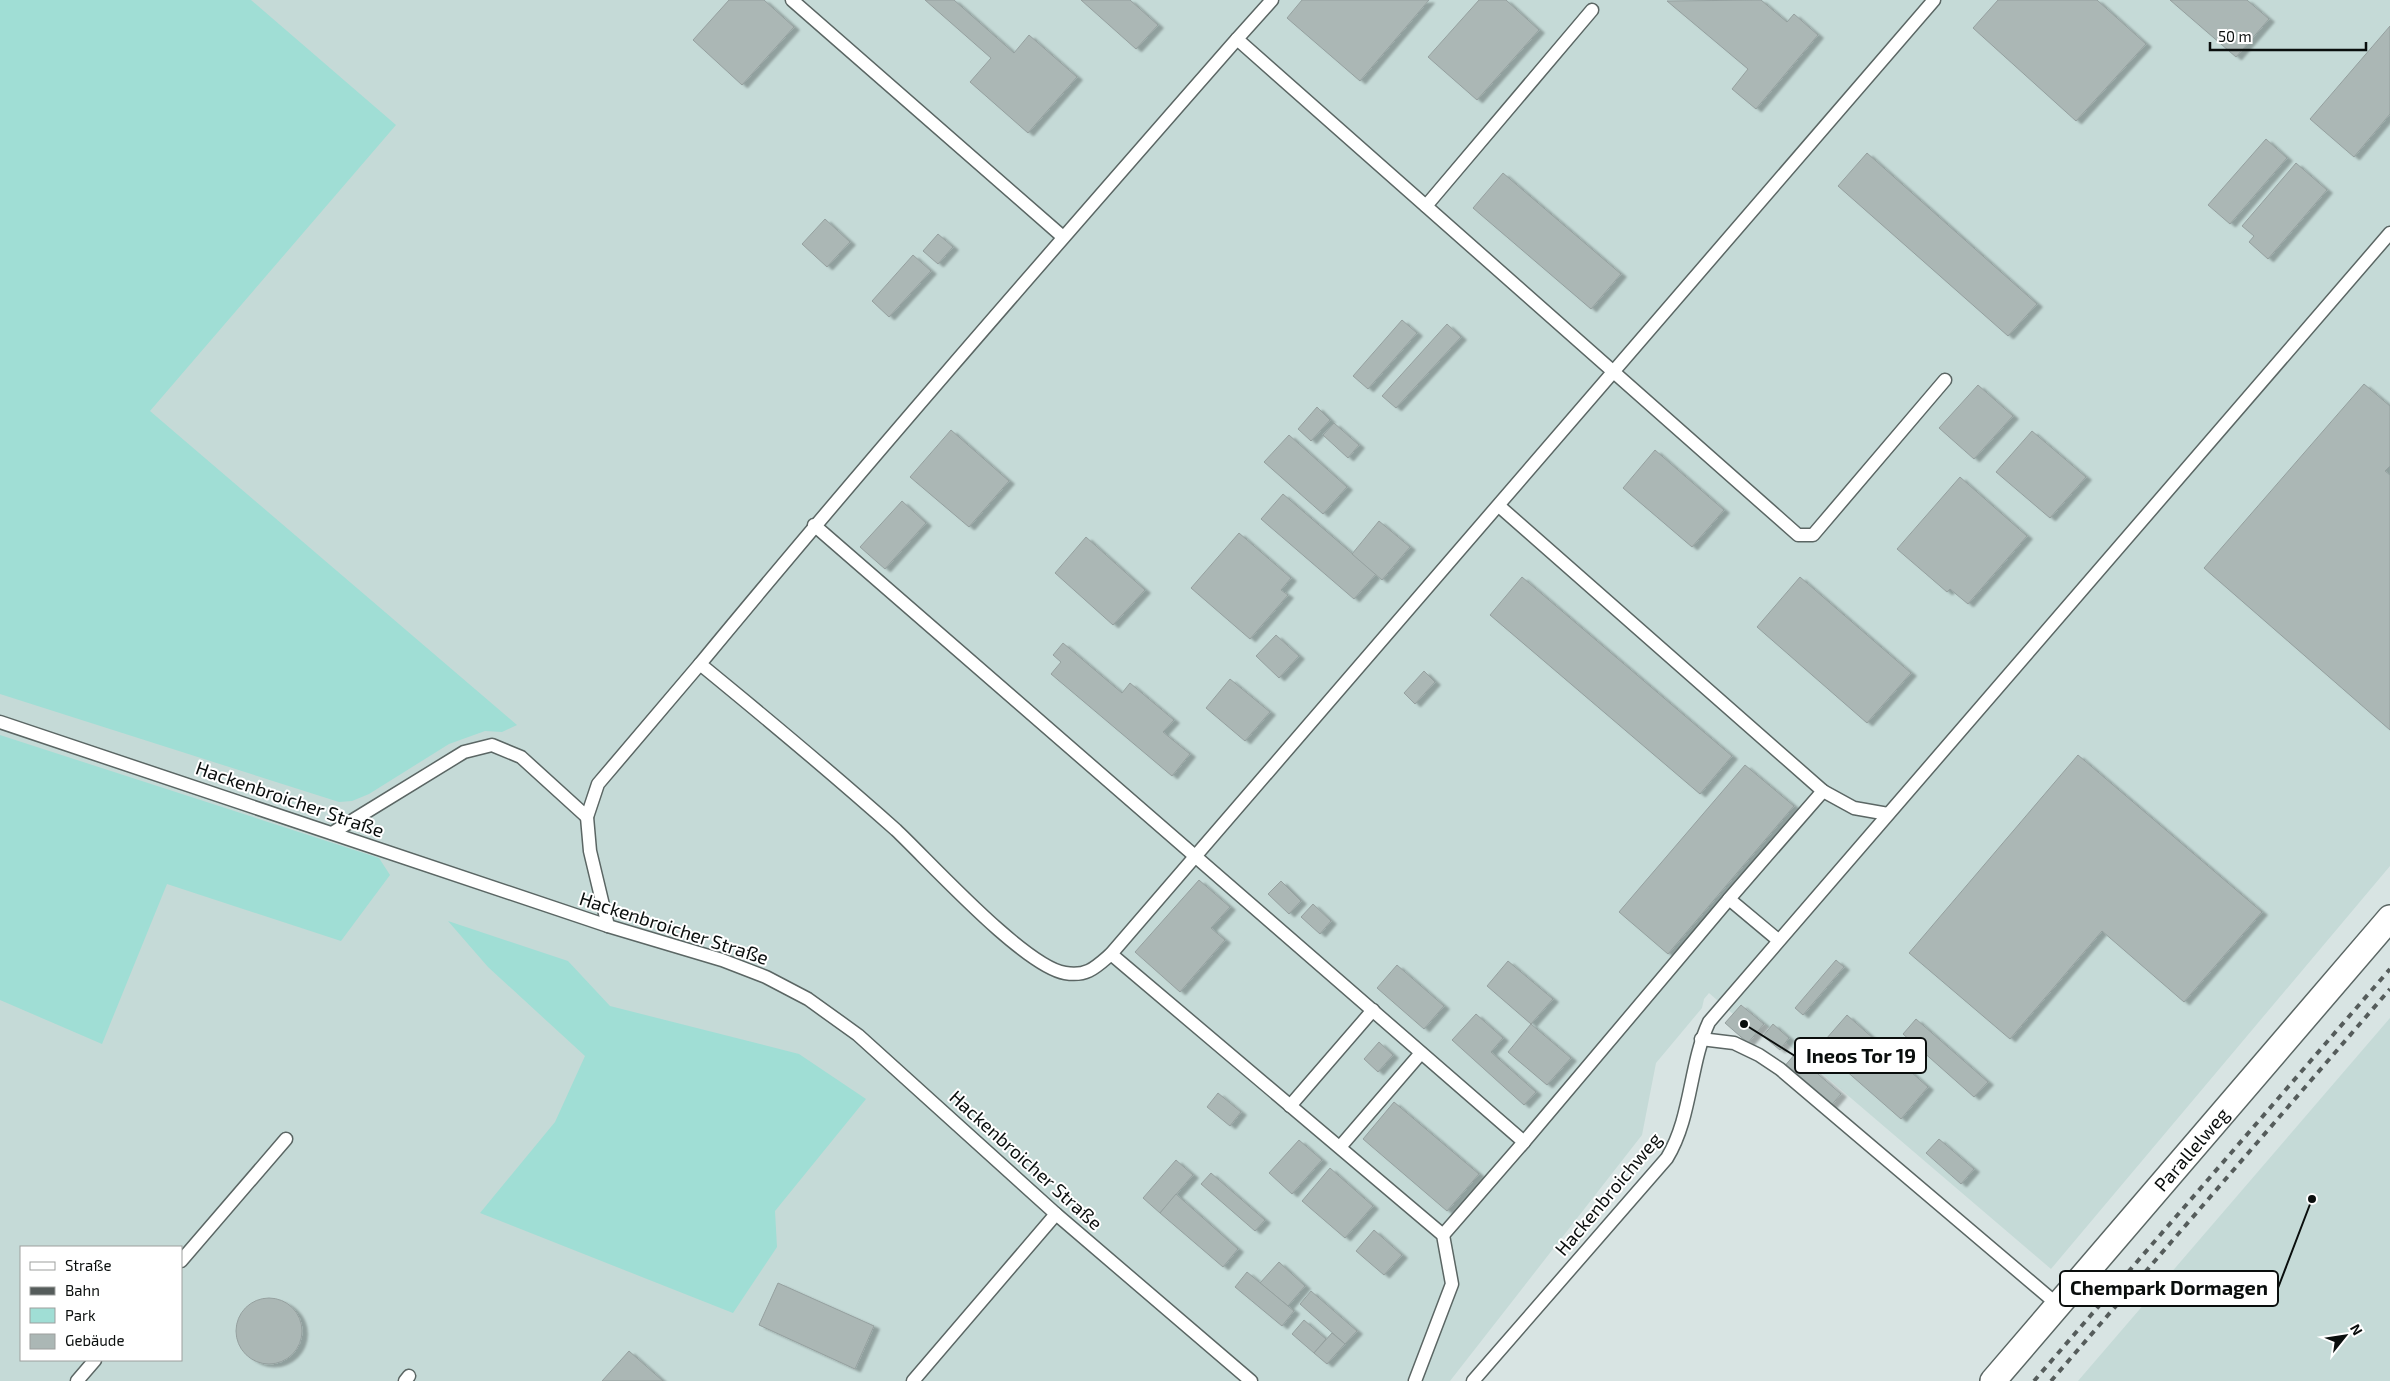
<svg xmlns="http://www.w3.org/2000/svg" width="2390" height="1381" viewBox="0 0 2390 1381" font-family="'Exo 2',sans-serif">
  <defs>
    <filter id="shadow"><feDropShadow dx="5.5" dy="3" stdDeviation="1" flood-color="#0004"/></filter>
  </defs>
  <rect width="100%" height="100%" fill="#d8e4e3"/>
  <g fill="#c5dad7" fill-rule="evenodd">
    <path d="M0,0H2390V866L2051,1269L1742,1005L1733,1014L1709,993L1704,999L1702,1008L1656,1063L1642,1135L1450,1381H0ZM21,1247H181V1360H21Z"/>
    <polygon points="2390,1018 2390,1381 2078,1381"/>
  </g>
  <g fill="#a0ded5">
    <polygon points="0,0 251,0 396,125 150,411 517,725 502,732 485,731 449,744 369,794 352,801 339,802 0,694"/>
    <polygon points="0,735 379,858 390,875 341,941 167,884 102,1044 0,1000"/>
    <polygon points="448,921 568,961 610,1006 799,1054 866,1099 775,1211 777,1247 733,1313 480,1213 555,1122 585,1056 488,967"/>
  </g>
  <g fill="#abb7b5" stroke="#95a09f" filter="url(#shadow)">
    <polygon points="729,0 764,0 794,27 742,85 693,40"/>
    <polygon points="925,0 954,0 1014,53 1029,35 1077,77 1028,133 970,82 991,58"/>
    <polygon points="1081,0 1130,0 1158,25 1136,49"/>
    <polygon points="1302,0 1429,0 1360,81 1287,18"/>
    <polygon points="1479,0 1506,0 1539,30 1477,100 1428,57"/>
    <polygon points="1761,0 1787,22 1794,14 1818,35 1756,109 1732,89 1748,69 1667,1"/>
    <polygon points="1998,0 2097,0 2146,44 2076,121 1973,28"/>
    <polygon points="2170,0 2247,0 2269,19 2236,57"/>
    <polygon points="2390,26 2390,114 2354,157 2310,119"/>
    <polygon points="2266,139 2287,158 2230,224 2208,205"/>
    <polygon points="1867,153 2037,304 2008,336 1838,186"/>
    <polygon points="2296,163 2327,190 2268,259 2249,242 2254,236 2242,226"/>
    <polygon points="1503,173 1621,274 1591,309 1473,208"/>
    <polygon points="825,219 850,242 827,267 802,244"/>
    <polygon points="938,234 953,247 938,264 923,251"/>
    <polygon points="913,255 931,271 889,317 872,301"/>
    <polygon points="1402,320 1417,333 1368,389 1353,376"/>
    <polygon points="1447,324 1461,337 1396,408 1382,396"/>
    <polygon points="2364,384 2390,406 2390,466 2385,471 2390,475 2390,730 2204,568"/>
    <polygon points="1978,385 2013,416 1974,459 1939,428"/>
    <polygon points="1317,407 1330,420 1311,441 1298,429"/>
    <polygon points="1334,423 1359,445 1348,458 1323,435"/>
    <polygon points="951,430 1009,481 969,527 910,477"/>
    <polygon points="2032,431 2086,477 2050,518 1996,472"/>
    <polygon points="1289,435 1347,487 1323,514 1264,462"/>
    <polygon points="1655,450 1724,510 1692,547 1623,488"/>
    <polygon points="1960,477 2027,536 1968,604 1950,589 1947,592 1897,549"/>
    <polygon points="1283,494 1376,574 1354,599 1261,519"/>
    <polygon points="902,501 926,523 885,569 860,547"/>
    <polygon points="1379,521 1410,547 1382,580 1352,554"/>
    <polygon points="1239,533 1291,578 1281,590 1288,595 1250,639 1191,588"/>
    <polygon points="1086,537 1145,590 1113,625 1055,573"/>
    <polygon points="1522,577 1732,756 1700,794 1490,615"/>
    <polygon points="1800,577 1911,673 1867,723 1757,627"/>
    <polygon points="1276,635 1299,656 1279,678 1256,656"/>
    <polygon points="1063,643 1122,693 1130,683 1174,720 1163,732 1190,754 1172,776 1051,674 1061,662 1053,655"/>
    <polygon points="1424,671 1435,682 1415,704 1404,693"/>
    <polygon points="1230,679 1270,712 1245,741 1206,708"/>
    <polygon points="2078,755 2262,912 2184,1002 2102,931 2010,1039 1909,953"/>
    <polygon points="1745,765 1794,806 1668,954 1619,912"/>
    <polygon points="1199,880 1230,907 1211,928 1225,940 1180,992 1135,952"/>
    <polygon points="1281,881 1301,901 1289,914 1268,894"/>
    <polygon points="1313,904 1331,921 1320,934 1301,917"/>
    <polygon points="1836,960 1844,967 1803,1015 1795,1008"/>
    <polygon points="1508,961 1553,999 1531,1024 1487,986"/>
    <polygon points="1397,965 1444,1006 1424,1029 1377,988"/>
    <polygon points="1741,1005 1764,1024 1748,1043 1725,1023"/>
    <polygon points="1476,1014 1503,1038 1491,1052 1536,1092 1524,1105 1452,1040"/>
    <polygon points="1847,1015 1928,1087 1901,1119 1819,1047"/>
    <polygon points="1916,1019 1988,1082 1974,1097 1903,1034"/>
    <polygon points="1531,1024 1571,1058 1547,1085 1508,1052"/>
    <polygon points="1773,1024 1789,1038 1780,1050 1763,1036"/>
    <polygon points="1379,1042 1393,1055 1378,1072 1364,1059"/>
    <polygon points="1795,1054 1841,1094 1829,1108 1783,1068"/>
    <polygon points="1218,1093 1241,1112 1230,1126 1207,1107"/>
    <polygon points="1394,1102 1479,1174 1447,1211 1363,1139"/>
    <polygon points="1939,1139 1974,1169 1961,1184 1926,1153"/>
    <polygon points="1299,1140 1322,1160 1292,1194 1269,1173"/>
    <polygon points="1176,1160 1193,1175 1160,1213 1143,1198"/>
    <polygon points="1330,1168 1373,1206 1345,1238 1302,1201"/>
    <polygon points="1211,1173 1265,1220 1255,1231 1201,1184"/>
    <polygon points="1176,1194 1238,1249 1223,1267 1160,1213"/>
    <polygon points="1374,1230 1402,1255 1384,1275 1356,1251"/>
    <polygon points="1279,1262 1305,1286 1288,1306 1260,1283"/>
    <polygon points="1247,1272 1294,1311 1282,1326 1235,1287"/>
    <polygon points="778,1283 874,1326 855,1369 759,1325"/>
    <polygon points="1311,1291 1357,1331 1345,1344 1300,1304"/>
    <circle cx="269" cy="1331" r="33"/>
    <polygon points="1304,1320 1326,1339 1314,1353 1292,1334"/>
    <polygon points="1332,1333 1345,1344 1327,1364 1314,1353"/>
    <polygon points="629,1351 663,1381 602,1381"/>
  </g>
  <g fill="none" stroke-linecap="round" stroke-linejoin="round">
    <g stroke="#5b6664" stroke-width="15">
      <g id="service">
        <polyline points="792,0 1063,237"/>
        <polyline points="1272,0 1237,39 1798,535 1813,535 1945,380"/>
        <path d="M1237,39C1056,246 875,452 700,664C766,718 832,773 896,830C930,862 1024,966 1065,973C1087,977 1096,967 1111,954L1934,0"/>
        <polyline points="1426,206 1592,10"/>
        <polyline points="1499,506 1823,791 1854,808 1888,814"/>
        <polyline points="814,525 1524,1142 1729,899 1778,940"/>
        <polyline points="0,722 608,926 722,960 766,977 808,999 858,1035 1056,1214 1251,1381"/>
        <polyline points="332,833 464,752 492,745 521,757 587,817"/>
        <polyline points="1729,899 1823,791"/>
        <polyline points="608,926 590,851 587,817 598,784 700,664"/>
        <polyline points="1111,954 1443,1235 1452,1284 1415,1381"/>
        <polyline points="1701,1039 1734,1043 1759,1055 1780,1069 2058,1305"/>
        <polyline points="1290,1106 1373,1010"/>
        <polyline points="1340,1147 1421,1053"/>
        <polyline points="1443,1235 1524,1142"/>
        <polyline points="181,1261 286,1139"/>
        <polyline points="77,1381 95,1360"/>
        <polyline points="405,1381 409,1376"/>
        <polyline points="913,1381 1056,1214"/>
        <path d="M1473,1381L1667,1158C1692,1117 1689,1065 1709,1022L2390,233"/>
      </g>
    </g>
    <g stroke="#5b6664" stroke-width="28">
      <g id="minor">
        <path id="s1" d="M1993,1381L2390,918"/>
      </g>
    </g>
    <use href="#service" stroke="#fff" stroke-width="12"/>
    <use href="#minor" stroke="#fff" stroke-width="25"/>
    <g stroke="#555c5b" stroke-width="4" stroke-dasharray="6 6" stroke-linecap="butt">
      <polyline points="2034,1381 2390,969"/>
      <polyline points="2051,1381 2390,989"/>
    </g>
  </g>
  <g text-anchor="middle" stroke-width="4" stroke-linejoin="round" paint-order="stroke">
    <g font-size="19" fill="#0a0e0d" stroke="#fff">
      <text transform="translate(290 799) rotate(19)" y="7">Hackenbroicher Straße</text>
      <text transform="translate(674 928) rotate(18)" y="7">Hackenbroicher Straße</text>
      <text dy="7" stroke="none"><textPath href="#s1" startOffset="305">Parallelweg</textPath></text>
      <text transform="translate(1026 1160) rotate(42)" y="7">Hackenbroicher Straße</text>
      <text transform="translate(1608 1194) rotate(-50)" y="7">Hackenbroichweg</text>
    </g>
  </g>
  <path fill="none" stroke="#0a0e0d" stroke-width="2" d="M1744 1024L1795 1056M2312 1199L2278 1288"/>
  <g fill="#0a0e0d" stroke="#fff" stroke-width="2">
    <circle cx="1744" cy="1024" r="5"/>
    <circle cx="2312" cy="1199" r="5"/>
  </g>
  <g fill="#fff" stroke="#0a0e0d" stroke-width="2">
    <rect x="1795" y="1038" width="131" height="35" rx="5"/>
    <rect x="2060" y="1271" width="218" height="35" rx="5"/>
  </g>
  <g font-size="20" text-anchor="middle" font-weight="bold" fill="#0a0e0d">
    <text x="1861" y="1063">Ineos Tor 19</text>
    <text x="2169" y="1295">Chempark Dormagen</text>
  </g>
  <rect x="20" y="1246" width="162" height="115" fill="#ffffff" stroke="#9d9f9e"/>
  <rect x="30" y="1262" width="25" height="8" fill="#ffffff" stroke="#9d9f9e"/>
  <text x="65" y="1271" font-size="15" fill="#0a0e0d">Straße</text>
  <rect x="30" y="1287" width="25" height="8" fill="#555c5b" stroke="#9d9f9e"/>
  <text x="65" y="1296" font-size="15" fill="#0a0e0d">Bahn</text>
  <rect x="30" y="1308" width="25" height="15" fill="#a0ded5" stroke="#9d9f9e"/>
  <text x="65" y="1321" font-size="15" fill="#0a0e0d">Park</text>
  <rect x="30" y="1334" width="25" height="15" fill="#abb7b5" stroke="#9d9f9e"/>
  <text x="65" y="1346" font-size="15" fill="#0a0e0d">Gebäude</text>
  <g transform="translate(2345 1336) rotate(60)" stroke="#ffffff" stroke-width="4" paint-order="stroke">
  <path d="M0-4L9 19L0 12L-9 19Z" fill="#0a0e0d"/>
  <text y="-8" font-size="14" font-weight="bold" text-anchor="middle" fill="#0a0e0d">N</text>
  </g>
  <path d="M2210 42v8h156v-8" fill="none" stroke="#0a0e0d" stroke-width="2.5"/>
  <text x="2218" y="42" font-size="15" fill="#0a0e0d" stroke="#ffffff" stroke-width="4" paint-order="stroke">50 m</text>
</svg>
